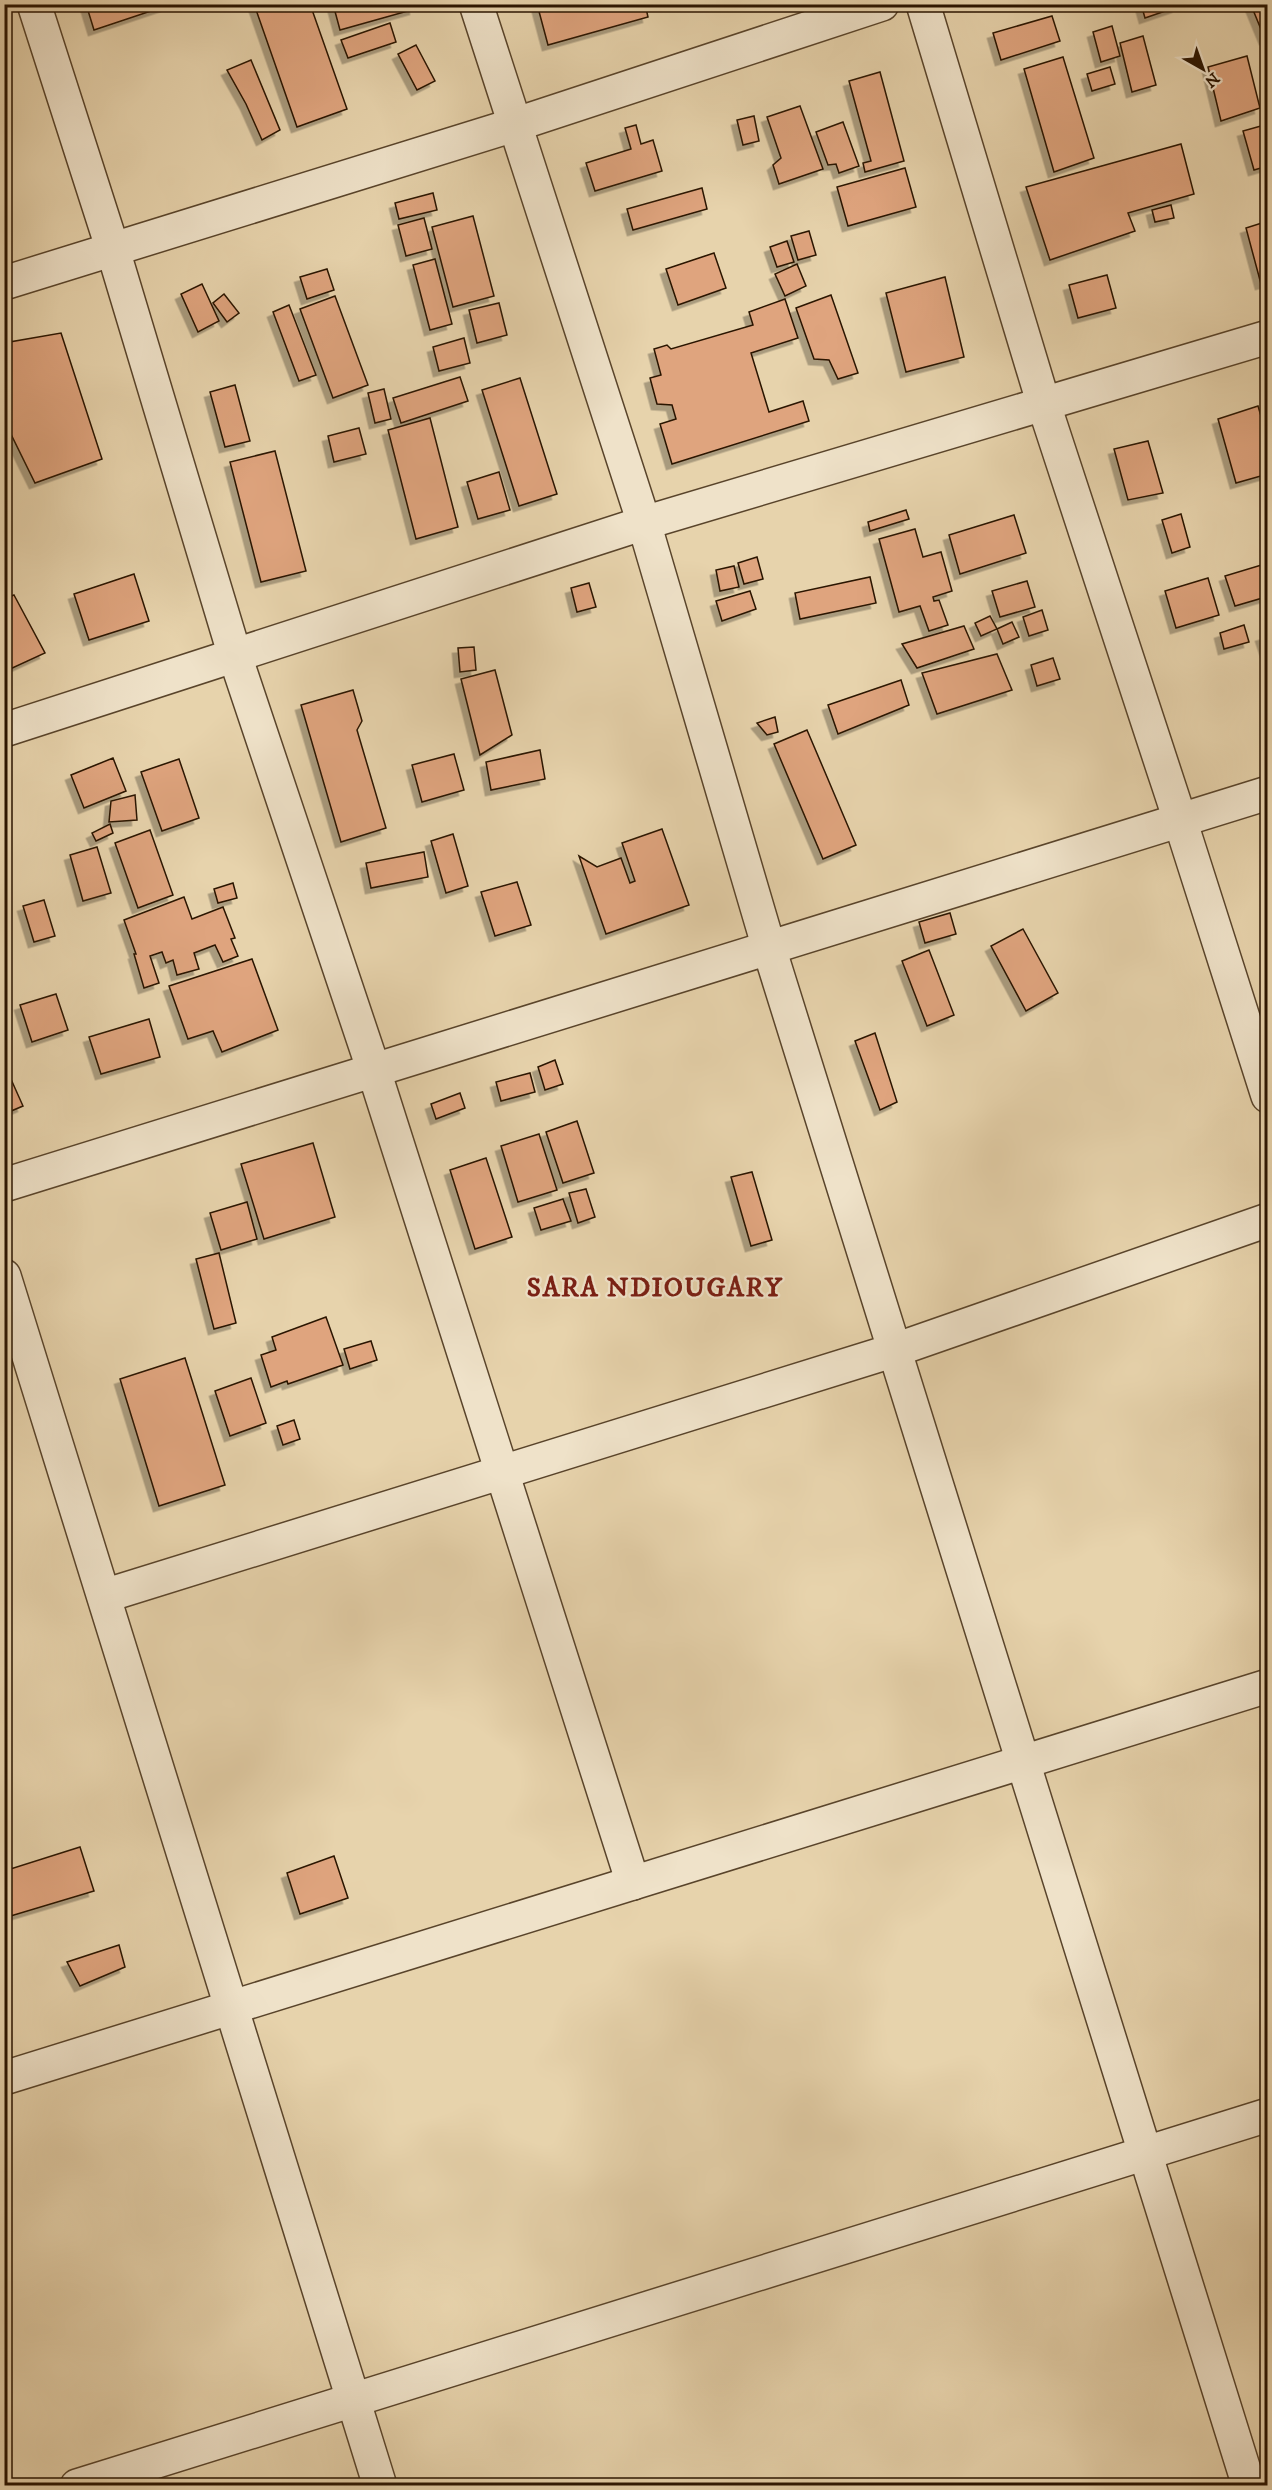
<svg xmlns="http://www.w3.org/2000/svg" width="1272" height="2490" viewBox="0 0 1272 2490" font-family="'IM FELL DW Pica',serif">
  <defs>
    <filter id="shadow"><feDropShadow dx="-5.5" dy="5.5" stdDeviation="0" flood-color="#0004"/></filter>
  </defs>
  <rect width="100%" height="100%" fill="#e7d3ac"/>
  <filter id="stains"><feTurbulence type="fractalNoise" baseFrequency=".00333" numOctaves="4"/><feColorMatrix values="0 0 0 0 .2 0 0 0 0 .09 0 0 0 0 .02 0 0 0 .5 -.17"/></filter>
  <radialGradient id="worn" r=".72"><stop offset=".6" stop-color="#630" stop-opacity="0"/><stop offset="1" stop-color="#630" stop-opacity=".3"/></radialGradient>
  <g fill="#dfa47e" stroke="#2a1400" stroke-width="1.5" filter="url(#shadow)">
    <polygon points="86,4 166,4 166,6 94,30"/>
    <polygon points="254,4 310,4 347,109 297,127"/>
    <polygon points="333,4 414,4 415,9 340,30"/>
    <polygon points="537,4 645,4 648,17 548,45"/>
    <polygon points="1141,4 1176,4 1177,7 1145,18"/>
    <polygon points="1244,4 1268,4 1268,37 1265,39 1251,5"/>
    <polygon points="1052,16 1060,41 1001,60 993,33"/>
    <polygon points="390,23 396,42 348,58 341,40"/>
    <polygon points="1112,26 1120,56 1101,62 1093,32"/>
    <polygon points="1143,36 1156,85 1132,92 1120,43"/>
    <polygon points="416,45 435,81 417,90 398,54"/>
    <polygon points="1247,56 1260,108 1221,121 1208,67"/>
    <polygon points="1063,57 1094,158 1054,172 1024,69"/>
    <polygon points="251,60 280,130 262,140 246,104 227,70"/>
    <polygon points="1110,67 1115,84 1092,91 1087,74"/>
    <polygon points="880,72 904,161 865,172 863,163 871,161 849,81"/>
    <polygon points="800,106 823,169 779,184 773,165 781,158 767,117"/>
    <polygon points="754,116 759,141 743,145 737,120"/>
    <polygon points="843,122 859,166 839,173 836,164 828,165 816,132"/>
    <polygon points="1268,124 1268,166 1254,170 1243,131"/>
    <polygon points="636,125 641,144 653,140 662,171 595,191 586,163 631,149 625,128"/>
    <polygon points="1181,144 1194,194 1128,213 1135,231 1050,260 1026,187"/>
    <polygon points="905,168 916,207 848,226 837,187"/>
    <polygon points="702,188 707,209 633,230 627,209"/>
    <polygon points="433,193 437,210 399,219 395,203"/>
    <polygon points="1171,205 1174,218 1155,222 1152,210"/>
    <polygon points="473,216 494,296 453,307 432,227"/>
    <polygon points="424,218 432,249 406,256 398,225"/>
    <polygon points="1268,221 1268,282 1261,284 1246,228"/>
    <polygon points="809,231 816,255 798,260 791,236"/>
    <polygon points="787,241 794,262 777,267 770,247"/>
    <polygon points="714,253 726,288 678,305 666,269"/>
    <polygon points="435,259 452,324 430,330 413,265"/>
    <polygon points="797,264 806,286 785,296 775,274"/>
    <polygon points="327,269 334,290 307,299 300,277"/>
    <polygon points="1107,275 1116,308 1078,318 1069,285"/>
    <polygon points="945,277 964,357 906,372 886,293"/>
    <polygon points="202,284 219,321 198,332 181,294"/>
    <polygon points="224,294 239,313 227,322 213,303"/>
    <polygon points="831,295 858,373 838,379 829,360 814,359 796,308"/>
    <polygon points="335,296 368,385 333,398 300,309"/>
    <polygon points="785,299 798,338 751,353 769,412 803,401 809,421 672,464 660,424 676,419 672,405 657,404 650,378 661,375 654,349 667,345 671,349 753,325 749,312"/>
    <polygon points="499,303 507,335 477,343 469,310"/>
    <polygon points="289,305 316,375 299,381 273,312"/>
    <polygon points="61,333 102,459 35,483 4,420 4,343"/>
    <polygon points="464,338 470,363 439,371 433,347"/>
    <polygon points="460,377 468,401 401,423 393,398"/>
    <polygon points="520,378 557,494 519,506 482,390"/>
    <polygon points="235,385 250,441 225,447 210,392"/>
    <polygon points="384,389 391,419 375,423 368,393"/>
    <polygon points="1258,406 1268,440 1268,474 1236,483 1218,419"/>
    <polygon points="430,418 458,527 416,539 388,430"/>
    <polygon points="359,428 366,454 334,462 328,436"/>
    <polygon points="1148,441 1163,493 1128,500 1114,449"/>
    <polygon points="275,451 306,571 261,582 230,462"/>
    <polygon points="499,472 510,510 478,519 467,482"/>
    <polygon points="906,510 909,519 870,531 868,522"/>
    <polygon points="1181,514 1190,547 1172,553 1162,520"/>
    <polygon points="1014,515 1026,553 960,574 949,535"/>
    <polygon points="915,529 923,557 941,552 952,591 933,597 934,601 939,600 948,625 929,631 920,606 899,612 879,539"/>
    <polygon points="757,557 763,579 744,584 738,563"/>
    <polygon points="1268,563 1268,602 1266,597 1235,606 1225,576"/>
    <polygon points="734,566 739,587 720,591 716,570"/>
    <polygon points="134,574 149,621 89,640 74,594"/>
    <polygon points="870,577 876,603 800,619 795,593"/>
    <polygon points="1208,578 1219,615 1176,628 1165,591"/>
    <polygon points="1027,581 1035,607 1000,617 992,591"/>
    <polygon points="589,583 596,607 577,612 571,588"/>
    <polygon points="750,591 756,609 722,621 716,601"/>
    <polygon points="14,595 45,653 8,670 4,661 4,599"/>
    <polygon points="1042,610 1048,630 1029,636 1023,617"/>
    <polygon points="990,616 997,629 981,636 975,623"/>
    <polygon points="1012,622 1019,637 1003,644 997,629"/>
    <polygon points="1244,625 1249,642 1224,649 1220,633"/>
    <polygon points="964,626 974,649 917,668 902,644"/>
    <polygon points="1268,634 1268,657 1261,636"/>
    <polygon points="474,647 476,670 460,672 458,648"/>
    <polygon points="997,654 1012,690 937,714 922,673"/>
    <polygon points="1053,658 1060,679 1037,686 1031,665"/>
    <polygon points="495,670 512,735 480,755 461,679"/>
    <polygon points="901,680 909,705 838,734 828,705"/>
    <polygon points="353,690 362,721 357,730 386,828 341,842 301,705"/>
    <polygon points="775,717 778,732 767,735 757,723"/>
    <polygon points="807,730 856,845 823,859 774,744"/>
    <polygon points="540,750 545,779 491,790 486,762"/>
    <polygon points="454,754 464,790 422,802 412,765"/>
    <polygon points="113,758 126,791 84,808 71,775"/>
    <polygon points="179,759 199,818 162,831 141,772"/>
    <polygon points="135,795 137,820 109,822 111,801"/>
    <polygon points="110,824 113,833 96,841 92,833"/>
    <polygon points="662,829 689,905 606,934 579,856 597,867 621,858 630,883 635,881 622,843"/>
    <polygon points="150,830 173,895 138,908 115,843"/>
    <polygon points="453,834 468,886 446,893 431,841"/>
    <polygon points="97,847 111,893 83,901 70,855"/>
    <polygon points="424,852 428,877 371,888 366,863"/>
    <polygon points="517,882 531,925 495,936 481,892"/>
    <polygon points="233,883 237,898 218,903 214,889"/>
    <polygon points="184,897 192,919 223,907 235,938 231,939 238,956 223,962 215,945 194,953 199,969 177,975 173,960 166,963 162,952 150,956 159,983 144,988 134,954 136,954 124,920"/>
    <polygon points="44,900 55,936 34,942 23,906"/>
    <polygon points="950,913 956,934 925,943 919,922"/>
    <polygon points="1023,929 1058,993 1026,1011 991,946"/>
    <polygon points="4,935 9,949 4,950"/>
    <polygon points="929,950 954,1015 927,1026 902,961"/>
    <polygon points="252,959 278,1030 222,1052 213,1031 188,1039 169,986"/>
    <polygon points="56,994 68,1030 32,1042 20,1005"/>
    <polygon points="149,1019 160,1057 101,1074 89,1037"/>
    <polygon points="875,1033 897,1102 880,1110 855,1041"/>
    <polygon points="555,1060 563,1084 545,1090 538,1067"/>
    <polygon points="530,1073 535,1092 501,1101 496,1082"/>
    <polygon points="10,1077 23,1106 4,1114 4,1079"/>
    <polygon points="460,1093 465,1108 436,1119 431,1104"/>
    <polygon points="577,1121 594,1173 563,1183 546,1132"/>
    <polygon points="539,1134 557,1190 518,1202 501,1146"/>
    <polygon points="313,1143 335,1217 264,1239 241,1164"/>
    <polygon points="486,1158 512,1237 475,1249 450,1170"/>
    <polygon points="752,1172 772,1240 751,1246 731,1177"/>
    <polygon points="586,1189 595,1217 578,1223 569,1193"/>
    <polygon points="563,1199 571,1221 541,1230 534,1208"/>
    <polygon points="247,1202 257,1239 221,1250 210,1213"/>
    <polygon points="219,1253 236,1323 214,1329 196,1259"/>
    <polygon points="326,1317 343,1365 288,1384 287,1381 271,1387 261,1355 276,1350 272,1337"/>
    <polygon points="371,1341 377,1360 350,1369 344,1349"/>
    <polygon points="185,1358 225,1485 159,1506 120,1379"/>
    <polygon points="251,1378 266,1423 230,1436 215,1391"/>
    <polygon points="294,1420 300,1439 283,1445 277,1426"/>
    <polygon points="80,1847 94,1891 4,1918 4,1871"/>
    <polygon points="334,1856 348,1898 300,1914 287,1873"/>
    <polygon points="119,1945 125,1967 80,1986 67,1962"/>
  </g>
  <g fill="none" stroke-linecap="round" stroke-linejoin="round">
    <g stroke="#59442b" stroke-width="36">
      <g id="minor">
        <polyline points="34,4 113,250 235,656 374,1071 633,1883"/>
        <polyline points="476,4 644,523 769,948 1249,2486"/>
        <polyline points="923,4 1044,405 1180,820 1268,1096"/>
        <polyline points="4,283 514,125 882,4"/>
        <polyline points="4,730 644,523 1268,337"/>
        <polyline points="4,1185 1268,793"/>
        <polyline points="4,1276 380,2486"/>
        <polyline points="104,1596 895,1350 1268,1220"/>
        <polyline points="4,2078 1268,1686"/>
        <polyline points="77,2486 1268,2115"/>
      </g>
    </g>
    <use href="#minor" stroke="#efe2c9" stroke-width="33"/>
  </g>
  <g text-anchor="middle" stroke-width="4.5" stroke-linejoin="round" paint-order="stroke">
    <g font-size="27" font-weight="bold" letter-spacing="1.5" fill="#7a1f14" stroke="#efe2c9">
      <text x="655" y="1296">SARA NDIOUGARY</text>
    </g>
  </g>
  <rect width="1272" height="2490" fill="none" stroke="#e7d3ac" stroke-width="24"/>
  <rect x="6" y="6" width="1260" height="2478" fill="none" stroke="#2a1400" stroke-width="3"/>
  <rect x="12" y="12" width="1248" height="2466" fill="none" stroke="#2a1400" stroke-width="1.5"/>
  <g transform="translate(1203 69) rotate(140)" stroke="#efe2c9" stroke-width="4.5" paint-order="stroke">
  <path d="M0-4.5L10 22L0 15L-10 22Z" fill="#2a1400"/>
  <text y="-9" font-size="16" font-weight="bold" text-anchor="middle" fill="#2a1400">N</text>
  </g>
  <rect width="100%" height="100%" filter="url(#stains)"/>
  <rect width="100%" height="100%" fill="url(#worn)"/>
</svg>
